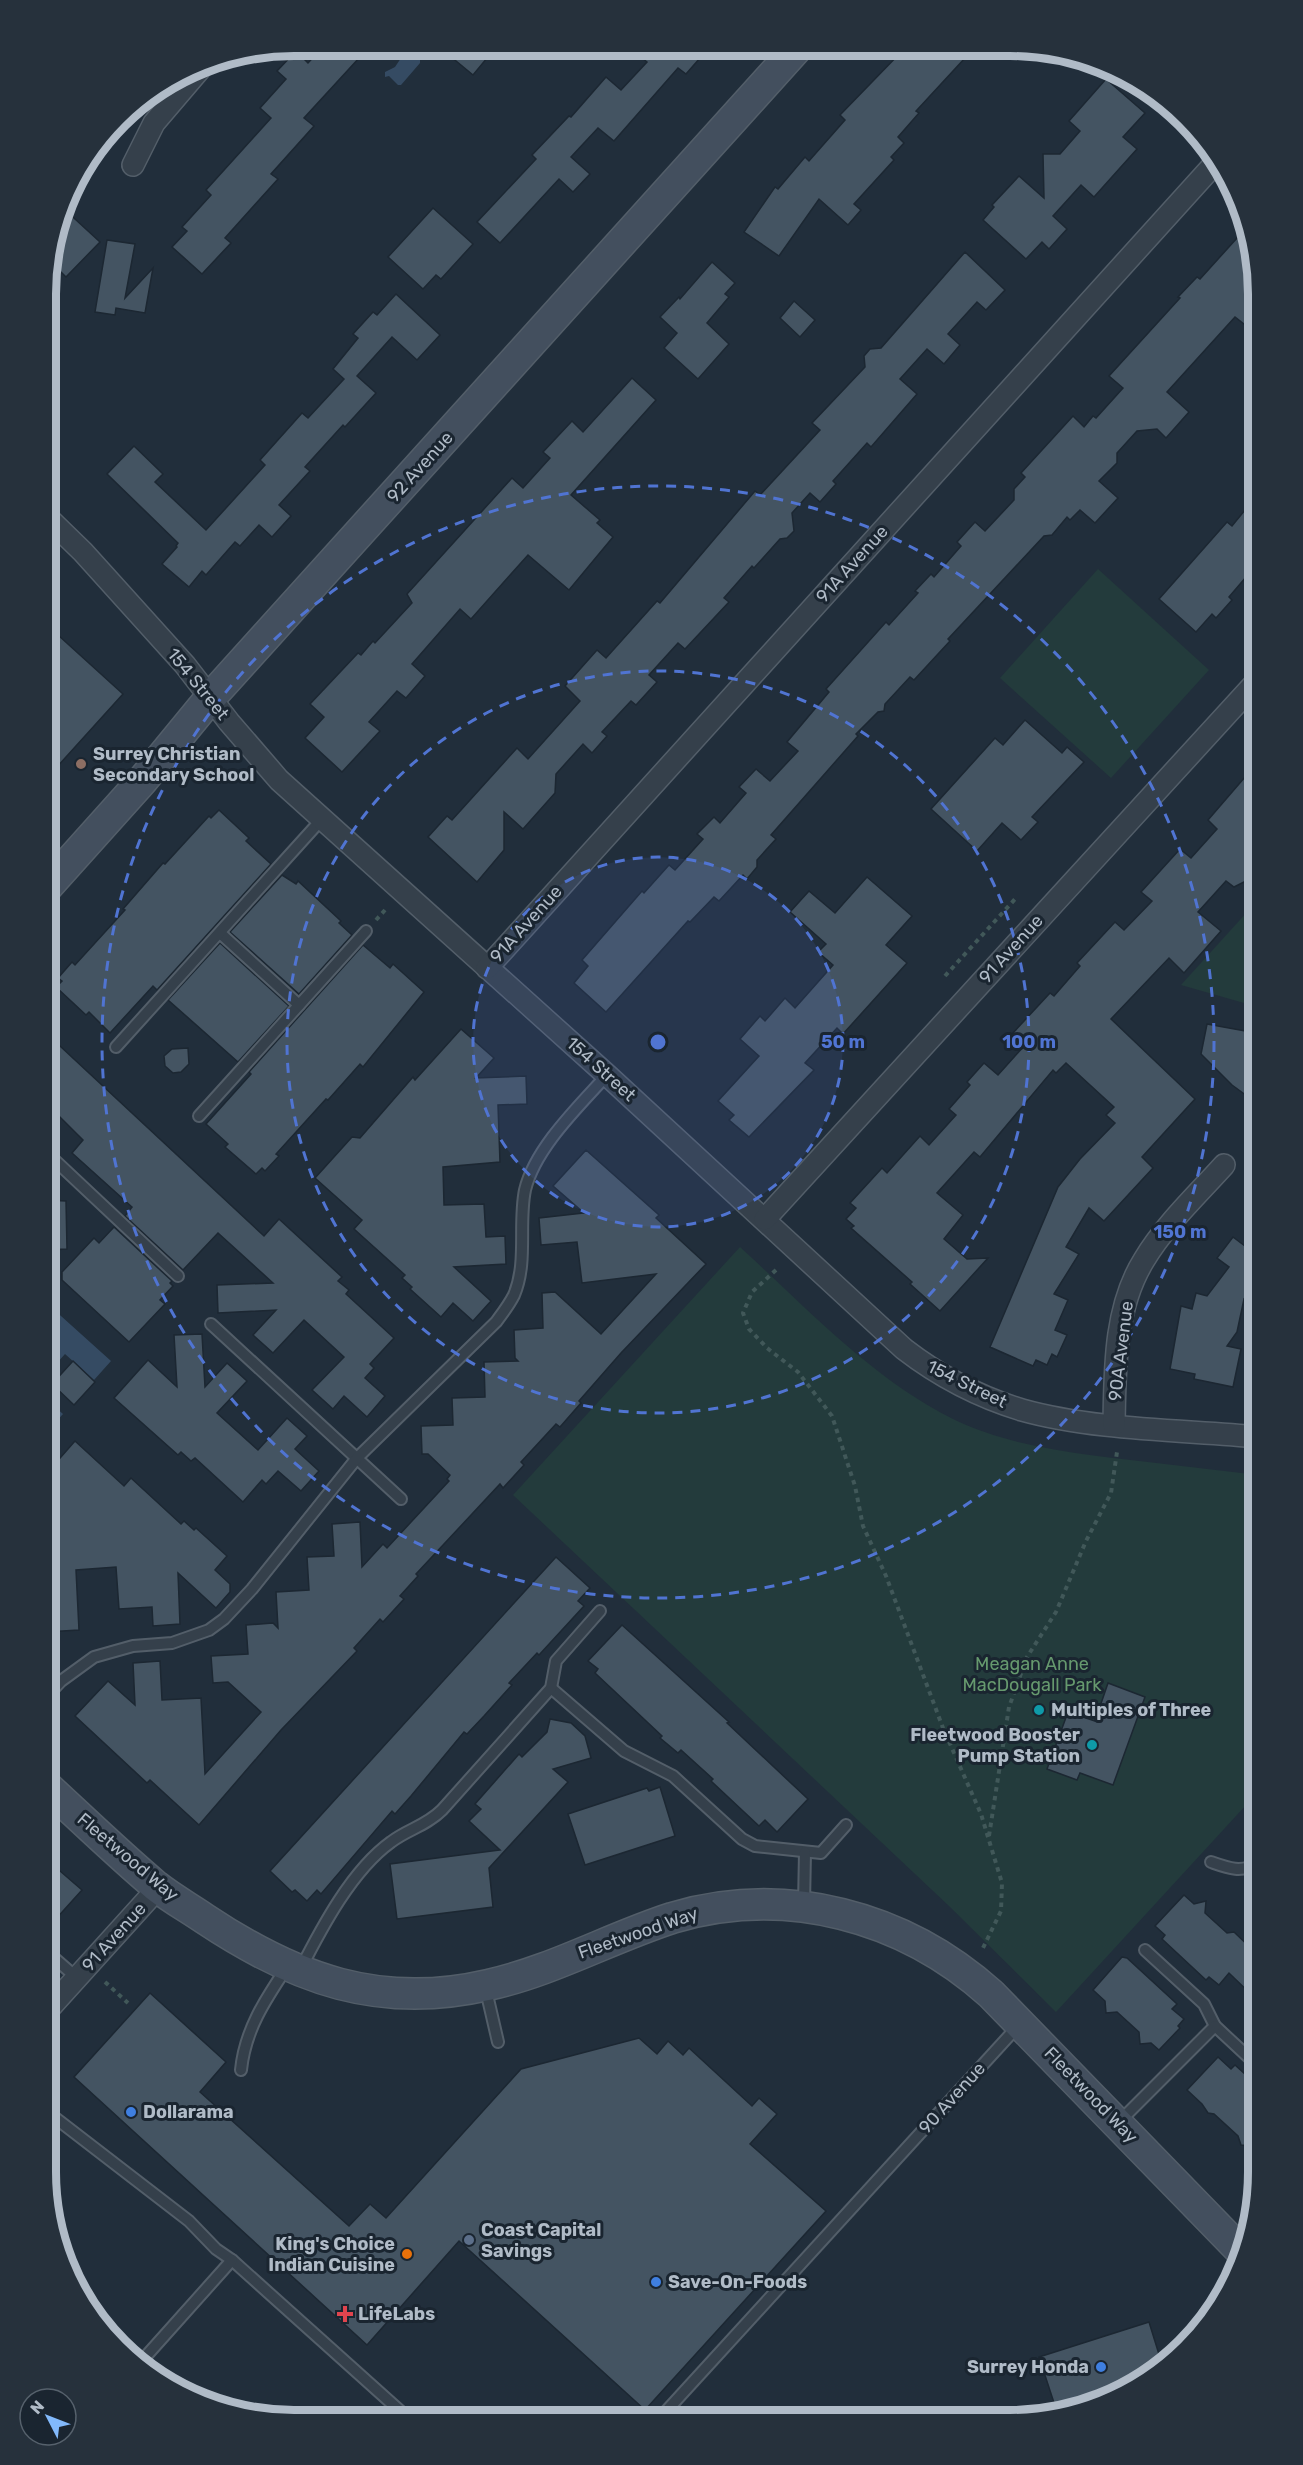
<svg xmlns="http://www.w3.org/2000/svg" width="1303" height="2465" viewBox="0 0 1303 2465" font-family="Rubik,sans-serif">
  <rect width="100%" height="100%" fill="#212e3b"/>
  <g fill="#233b3c">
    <polygon points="1098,569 1209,670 1111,778 1000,678"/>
    <polygon points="1258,900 1258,1007 1181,985"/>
    <path d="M740,1247C807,1308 872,1379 955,1420C1008,1445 1066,1452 1122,1459C1168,1464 1213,1470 1258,1475V1792L1056,2012L949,1906L513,1495Z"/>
  </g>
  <g fill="#354b63">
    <polygon points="410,51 420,60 420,63 401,85 398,85 389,76 385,77 385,72 395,67 405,52"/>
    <polygon points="51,1307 111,1361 94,1380 65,1354 46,1375 46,1308"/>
    <polygon points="46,1399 63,1414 46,1433"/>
  </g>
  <g fill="#445462" stroke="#1c2732" stroke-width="1.5">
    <polygon points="325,45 371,45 304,118 314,126 271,174 278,179 225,238 231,243 202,274 172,247 187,231 182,227 211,195 206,190 271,118 260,108 286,79 277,71 296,51 308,63"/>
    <polygon points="438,46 497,46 473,75"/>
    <polygon points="629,47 697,47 693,52 700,58 686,74 678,68 614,141 598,128 571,157 590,174 573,192 559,179 500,243 477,222 536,159 532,155 569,116 571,117 606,77 621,90 647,62"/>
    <polygon points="904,49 955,49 965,58 916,111 919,113 898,137 904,143 891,157 894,160 854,204 861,210 848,225 819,199 779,256 744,232 775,187 778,189 805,157 809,161 845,120 840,115"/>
    <polygon points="1106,79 1145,113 1123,137 1137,149 1094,197 1081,185 1053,216 1067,229 1049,249 1042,242 1026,259 983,220 994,207 992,205 1019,176 1044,198 1043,154 1060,154 1080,131 1069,121"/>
    <polygon points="63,208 100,242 66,277 48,259"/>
    <polygon points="433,208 473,244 441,279 436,275 423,289 388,257"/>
    <polygon points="1247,227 1258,294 1258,309 1244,324 1235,317 1167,392 1189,412 1166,438 1157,429 1137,431 1117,453 1117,463 1099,481 1118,498 1095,523 1080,510 1070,520 1067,517 1052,535 1044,536 948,639 950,641 914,680 910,677 885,704 884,711 878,712 856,734 858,736 771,835 776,839 757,860 757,867 747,879 743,875 719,901 714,897 690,922 688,921 606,1012 574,983 588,966 582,960 642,891 644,893 669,865 675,870 703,839 697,834 714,817 720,823 746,793 739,787 756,769 770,781 798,751 787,742 829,692 826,689 886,622 889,625 918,593 915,591 931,574 934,577 961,546 957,542 975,522 985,531 1014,500 1014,489 1025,477 1021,473 1073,416 1084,427 1093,416 1096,418 1123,388 1109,376 1180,298 1178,297 1197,277 1200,279"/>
    <polygon points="107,240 135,244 125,298 153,268 145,313 116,308 115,315 95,312"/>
    <polygon points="965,252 1005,290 986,310 977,302 948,334 960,345 944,364 927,349 900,379 917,394 871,447 867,443 833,481 836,484 820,502 810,493 792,513 794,531 787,538 780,539 754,568 752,566 724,598 729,602 685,649 678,643 649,675 657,682 636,705 631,701 602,732 607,736 592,753 583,744 556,774 555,793 523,829 504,812 504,850 477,882 428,837 447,816 452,820 517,748 528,759 580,701 565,686 597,650 606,658 657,601 660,603 755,491 760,495 820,430 812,423 865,367 864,356 870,349 881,348"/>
    <polygon points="712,262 735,283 725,294 729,297 707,323 729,344 698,379 664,348 677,333 660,317 679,297 680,299"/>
    <polygon points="396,294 440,335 417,360 392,337 357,376 376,393 345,427 343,425 305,467 310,471 279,505 291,516 272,537 259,525 240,546 235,542 206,575 202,571 189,587 162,564 177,547 176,546 178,543 107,474 134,446 163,474 155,482 206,530 265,465 260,460 302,413 308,418 344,379 333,369 358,338 353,334 373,312 377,315"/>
    <polygon points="794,301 815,320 800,337 780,318"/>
    <polygon points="632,378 656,400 571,495 600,520 597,523 613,537 569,590 528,555 471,619 460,609 412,664 425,676 406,698 397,691 369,722 380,731 342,772 305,738 324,717 310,704 358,653 361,655 373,641 375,643 412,603 407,594 512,478 523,488 550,458 543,452 572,421 583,432"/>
    <polygon points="1258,494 1258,563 1229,597 1232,600 1216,618 1212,614 1196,632 1159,599 1227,522 1232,526"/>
    <polygon points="58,635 123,694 47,778 47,647"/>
    <polygon points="1025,720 1062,753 1067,747 1084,762 1032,817 1038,822 1021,840 1002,823 977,851 931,809 995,738 1003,745"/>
    <polygon points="1245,777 1258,789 1258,875 1234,887 1226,881 1198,912 1221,931 1184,973 1169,958 1111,1019 1195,1099 1142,1157 1153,1168 1104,1221 1089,1208 1066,1247 1079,1254 1054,1294 1068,1300 1055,1330 1067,1335 1057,1357 1052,1354 1047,1365 1036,1360 1033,1366 990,1347 1058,1187 1080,1159 1115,1123 1106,1115 1114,1107 1066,1063 1056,1073 1053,1070 980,1157 974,1152 937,1193 963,1215 944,1239 967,1259 988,1258 940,1311 910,1284 912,1282 851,1228 854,1226 846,1219 856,1208 850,1203 882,1168 887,1173 920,1136 929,1145 956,1115 949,1109 970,1085 967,1082 984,1063 998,1075 1024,1046 1012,1034 1050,993 1054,996 1080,966 1077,963 1115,922 1124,930 1152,901 1141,892 1180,849 1191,858 1217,829 1208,820"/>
    <polygon points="219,810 249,838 246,841 271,864 157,990 153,986 110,1033 89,1012 86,1015 56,987 62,981 58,978 72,962 75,965 125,910 123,909 163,863 165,864 209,816 211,818"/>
    <polygon points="282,875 296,884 298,881 341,921 339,923 352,935 299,994 230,932"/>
    <polygon points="867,877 912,916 886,945 907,963 843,1034 837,1028 805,1063 814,1070 749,1137 729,1120 734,1115 718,1101 759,1056 740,1039 760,1016 765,1021 785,998 795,1008 833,965 818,952 826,944 790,912 809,891 835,913"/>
    <polygon points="220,943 289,1006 238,1062 168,1000"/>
    <polygon points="363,945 390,968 393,964 424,992 363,1067 360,1064 328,1100 326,1099 276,1154 279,1156 265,1171 262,1168 256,1174 225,1147 228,1144 206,1124 251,1074 249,1072"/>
    <polygon points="1207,1024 1251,1032 1250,1034 1258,1036 1258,1104 1232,1085 1201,1054"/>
    <polygon points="461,1029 494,1058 476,1078 526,1076 527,1104 498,1105 500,1162 443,1167 444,1205 484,1204 486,1237 505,1236 506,1264 454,1267 491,1301 473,1321 453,1303 441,1317 410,1289 412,1287 402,1278 405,1275 354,1229 362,1220 315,1178 352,1137 360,1138 413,1077 415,1080"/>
    <polygon points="46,1033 264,1236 279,1219 342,1277 338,1281 349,1290 346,1294 394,1338 370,1364 374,1368 365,1378 385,1396 367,1417 344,1396 333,1409 312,1390 344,1357 304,1320 273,1353 253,1335 276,1310 218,1313 217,1285 273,1283 218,1233 183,1270 125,1216 132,1207 72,1153 83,1140 56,1113 46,1125"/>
    <polygon points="188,1048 189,1064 181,1072 173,1073 165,1066 164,1056 172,1049"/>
    <polygon points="586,1150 659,1215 656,1218 706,1264 621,1353 579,1401 581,1403 560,1427 556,1424 521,1462 524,1465 503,1488 500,1484 416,1574 418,1576 400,1596 404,1599 383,1622 380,1619 354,1648 357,1651 281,1730 199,1825 150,1780 147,1783 75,1716 108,1681 135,1705 133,1663 160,1661 162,1700 201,1698 205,1774 261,1712 228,1682 213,1683 211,1656 248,1654 246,1625 273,1623 278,1628 276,1592 309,1590 307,1557 334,1556 332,1524 360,1522 362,1567 383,1544 387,1548 449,1481 447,1479 450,1475 428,1454 422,1454 421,1426 453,1425 452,1398 485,1397 484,1362 518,1361 515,1358 514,1330 543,1328 542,1293 555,1292 601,1334 656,1274 582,1283 577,1242 541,1245 539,1218 584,1213 553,1186"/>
    <polygon points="46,1200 66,1201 67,1249 46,1250"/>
    <polygon points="114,1227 172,1281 170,1283 173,1286 160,1300 165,1304 129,1342 62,1280 62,1272 94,1238 99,1243"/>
    <polygon points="1233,1237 1258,1256 1258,1309 1244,1299 1237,1332 1227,1346 1241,1349 1233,1387 1194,1379 1195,1374 1170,1369 1181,1306 1192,1309 1196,1293 1207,1296 1229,1267 1217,1258"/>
    <polygon points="202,1334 205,1387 227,1363 247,1381 217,1413 258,1450 287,1418 307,1436 295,1449 319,1471 301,1491 278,1471 266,1484 262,1480 243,1502 195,1458 191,1461 181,1452 178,1455 114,1398 148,1360 177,1387 174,1335"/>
    <polygon points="73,1361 95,1382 74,1405 52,1384"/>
    <polygon points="75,1441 124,1486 131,1478 181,1524 184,1521 194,1530 196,1528 227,1556 215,1570 230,1584 230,1592 216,1608 178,1573 180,1624 153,1626 152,1607 119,1609 116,1567 76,1570 79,1630 46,1632 46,1474"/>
    <polygon points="556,1557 590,1588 578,1601 584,1606 539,1655 537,1653 509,1683 512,1685 484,1716 467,1734 464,1732 411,1796 395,1814 392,1811 321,1894 317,1890 307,1901 295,1890 292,1892 270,1871"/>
    <polygon points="622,1625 729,1722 727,1723 808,1799 777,1832 765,1820 759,1826 711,1781 713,1779 681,1750 678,1753 660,1738 662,1736 595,1673 598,1669 588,1661"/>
    <polygon points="1108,1683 1145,1697 1113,1785 1080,1773 1077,1780 1047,1769 1068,1712 1095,1721"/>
    <polygon points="550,1719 571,1723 585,1736 591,1758 553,1769 568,1782 489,1868 493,1907 397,1919 390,1864 500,1850 469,1821 481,1809 475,1804 519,1754 522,1757 547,1732"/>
    <polygon points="660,1787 675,1836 585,1865 568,1814 647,1788 649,1791"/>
    <polygon points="45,1858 82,1890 45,1931"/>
    <polygon points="1184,1895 1194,1904 1206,1901 1205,1913 1227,1933 1234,1932 1258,1955 1257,2000 1229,1973 1219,1985 1209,1977 1206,1980 1162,1939 1165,1935 1155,1926"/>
    <polygon points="1122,1957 1127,1958 1177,2004 1172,2009 1184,2019 1178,2026 1180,2028 1159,2050 1151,2043 1140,2044 1139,2032 1117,2012 1106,2013 1105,2001 1093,1990"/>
    <polygon points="150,1993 226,2062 200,2092 349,2226 370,2204 386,2218 521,2069 639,2038 657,2054 668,2041 683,2055 689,2048 752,2106 759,2098 777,2114 750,2144 826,2211 645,2410 459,2241 367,2345 74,2077"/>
    <polygon points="1218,2057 1231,2069 1235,2065 1257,2085 1257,2147 1241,2145 1238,2136 1214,2114 1208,2113 1202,2104 1187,2090"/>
    <polygon points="1149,2322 1162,2364 1148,2378 1089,2407 1057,2412 1039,2357"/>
  </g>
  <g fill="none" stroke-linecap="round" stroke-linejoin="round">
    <g stroke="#535e69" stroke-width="14">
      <g id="lane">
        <polyline points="220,933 299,1005"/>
        <polyline points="116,1047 322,819"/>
        <polyline points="199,1116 366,931"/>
        <polyline points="46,1152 178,1276"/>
        <polyline points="211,1324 401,1499"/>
        <polyline points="551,1688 624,1751 673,1776 742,1839 755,1846 821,1853 846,1825"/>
        <path d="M46,1697L61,1681L94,1657L133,1646L172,1643L209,1630L224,1619L252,1589L357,1458L496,1322C502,1314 509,1305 514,1295C528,1262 518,1224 525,1190C535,1148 579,1106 607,1075"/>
        <path d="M1211,1862C1228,1868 1240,1873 1258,1864"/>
        <polyline points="804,1904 805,1852"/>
        <polyline points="45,1950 77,1978"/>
        <polyline points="1145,1950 1204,2004 1215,2026 1257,2065"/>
        <path d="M300,1970C322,1927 352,1870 391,1842C408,1829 426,1826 442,1810L551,1688L556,1661L600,1611"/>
        <polyline points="485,1986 498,2042"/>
        <path d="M241,2070C245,2030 265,2000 287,1967"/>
        <polyline points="45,2110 189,2221 216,2249 232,2260 408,2418"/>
        <polyline points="1118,2123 1215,2026"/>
        <polyline points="139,2364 232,2260"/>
        <polyline points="659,2419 1019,2025"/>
      </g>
    </g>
    <g stroke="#535e69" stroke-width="24">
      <g id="street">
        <polyline points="133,165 154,123 206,62"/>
        <path d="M47,517L83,552L185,665L229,722L279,780L607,1075L904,1349C939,1376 979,1397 1022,1410C1093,1430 1183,1430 1258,1437"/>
        <polyline points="487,968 1218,160"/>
        <polyline points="765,1219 1258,680"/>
        <path d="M1114,1425C1115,1370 1114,1308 1144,1260C1165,1225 1197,1195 1224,1165"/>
        <polyline points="45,2013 158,1888"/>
      </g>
    </g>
    <g stroke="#535e69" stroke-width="33">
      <g id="secondary">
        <polyline points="46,888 142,781 211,697 797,48"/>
        <path d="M45,1785C82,1819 118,1854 156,1886C171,1898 189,1908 205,1919C295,1979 380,2010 488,1985C552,1971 610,1938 672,1918C786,1884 904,1916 991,1994L1242,2252"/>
      </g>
    </g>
    <g stroke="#415859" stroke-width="4" stroke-dasharray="4.5 4.5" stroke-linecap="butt">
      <polyline points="376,920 385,910"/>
      <polyline points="945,976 1016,898"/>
      <polyline points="1256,1141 1258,1139"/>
      <polyline points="776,1270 752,1292 743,1313 749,1329 767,1348 798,1372 832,1416 855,1486 863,1526 886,1576 943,1728 981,1814 1002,1883 1001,1911 982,1950"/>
      <polyline points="989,1836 1009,1707 1027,1657 1056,1612 1086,1541 1111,1493 1117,1452"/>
      <polyline points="105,1982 128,2003"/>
      <polyline points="45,2068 58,2080"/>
    </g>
    <use href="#lane" stroke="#35404b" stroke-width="10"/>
    <use href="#street" stroke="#35404b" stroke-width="21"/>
    <use href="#secondary" stroke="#434f5e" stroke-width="30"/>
  </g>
  <circle cx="658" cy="1042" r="185" fill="#5074d2" fill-opacity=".12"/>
  <g fill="none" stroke="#5074d2" stroke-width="3" stroke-dasharray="10 8">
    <circle cx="658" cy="1042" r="185"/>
    <circle cx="658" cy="1042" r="371"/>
    <circle cx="658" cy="1042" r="556"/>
  </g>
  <circle fill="#8d6e63" stroke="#1a2530" stroke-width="2" cx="81" cy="764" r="6"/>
  <g fill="#0f9aa8" stroke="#1a2530" stroke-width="2">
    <circle cx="1039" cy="1710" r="6"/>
    <circle cx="1092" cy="1745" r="6"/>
  </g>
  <g fill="#3f7fe0" stroke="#1a2530" stroke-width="2">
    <circle cx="131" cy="2112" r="6"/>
    <circle cx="656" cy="2282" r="6"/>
    <circle cx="1101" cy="2367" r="6"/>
  </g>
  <circle fill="#5c6f8a" stroke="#1a2530" stroke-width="2" cx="469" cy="2240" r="6"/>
  <circle fill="#e8710a" stroke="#1a2530" stroke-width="2" cx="407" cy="2254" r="6"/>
  <path fill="#e0444e" stroke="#1a2530" stroke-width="2" d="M342 2305h6v6h6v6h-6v6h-6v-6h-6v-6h6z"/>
  <g text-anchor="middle" stroke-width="6" stroke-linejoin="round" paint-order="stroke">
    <g font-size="18" fill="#b0bbc7" stroke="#1a2530">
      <text transform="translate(420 467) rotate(-48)" y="6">92 Avenue</text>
      <text transform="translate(852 564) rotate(-48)" y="6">91A Avenue</text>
      <text transform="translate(198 684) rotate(51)" y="6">154 Street</text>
      <text transform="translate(526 924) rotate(-48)" y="6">91A Avenue</text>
      <text transform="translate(1011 949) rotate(-48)" y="6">91 Avenue</text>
      <text transform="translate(601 1069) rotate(42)" y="6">154 Street</text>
      <text transform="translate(1121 1351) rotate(-83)" y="6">90A Avenue</text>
      <text transform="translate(967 1384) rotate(26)" y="6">154 Street</text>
      <text transform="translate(128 1857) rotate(40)" y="6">Fleetwood Way</text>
      <text transform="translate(638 1933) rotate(-19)" y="6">Fleetwood Way</text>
      <text transform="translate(114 1937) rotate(-48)" y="6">91 Avenue</text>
      <text transform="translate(1091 2095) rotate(46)" y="6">Fleetwood Way</text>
      <text transform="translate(952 2098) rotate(-48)" y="6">90 Avenue</text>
    </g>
    <g font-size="18" font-weight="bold" fill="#b0bbc7" stroke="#1a2530" text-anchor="start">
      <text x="93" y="760">Surrey Christian<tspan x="93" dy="21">Secondary School</tspan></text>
      <text x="1051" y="1716">Multiples of Three</text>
      <text x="1080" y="1741" text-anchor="end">Fleetwood Booster<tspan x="1080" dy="21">Pump Station</tspan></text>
      <text x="143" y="2118">Dollarama</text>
      <text x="481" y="2236">Coast Capital<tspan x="481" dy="21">Savings</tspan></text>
      <text x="395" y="2250" text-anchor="end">King's Choice<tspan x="395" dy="21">Indian Cuisine</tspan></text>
      <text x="668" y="2288">Save-On-Foods</text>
      <text x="358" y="2320">LifeLabs</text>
      <text x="1089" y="2373" text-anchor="end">Surrey Honda</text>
    </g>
    <g font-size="18" fill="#66996e" stroke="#1a2530">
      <text x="1032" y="1670">Meagan Anne<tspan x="1032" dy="21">MacDougall Park</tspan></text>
    </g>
  </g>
  <path d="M0 0H1303V2465H0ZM294 56H1010A238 238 0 0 1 1248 294V2172A238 238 0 0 1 1010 2410H294A238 238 0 0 1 56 2172V294A238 238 0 0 1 294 56Z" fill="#26313c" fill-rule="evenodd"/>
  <path fill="none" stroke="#b0bbc7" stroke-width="8" d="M294 56H1010A238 238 0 0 1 1248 294V2172A238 238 0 0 1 1010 2410H294A238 238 0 0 1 56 2172V294A238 238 0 0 1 294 56Z"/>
  <circle cx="658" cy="1042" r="9" fill="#5074d2" stroke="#1a2530" stroke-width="3"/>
  <g font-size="18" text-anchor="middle" font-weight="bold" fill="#5074d2" stroke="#1a2530" stroke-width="6" stroke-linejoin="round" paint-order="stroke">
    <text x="843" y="1048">50 m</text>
    <text x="1029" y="1048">100 m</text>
    <text x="1180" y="1238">150 m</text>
  </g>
  <g transform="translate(48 2417) rotate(312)"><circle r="28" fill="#1a2530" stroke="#56616c" stroke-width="1.5"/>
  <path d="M0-4.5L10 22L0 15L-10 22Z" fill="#82b9fb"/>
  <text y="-9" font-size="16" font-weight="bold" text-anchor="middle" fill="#b0bbc7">N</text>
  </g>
</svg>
